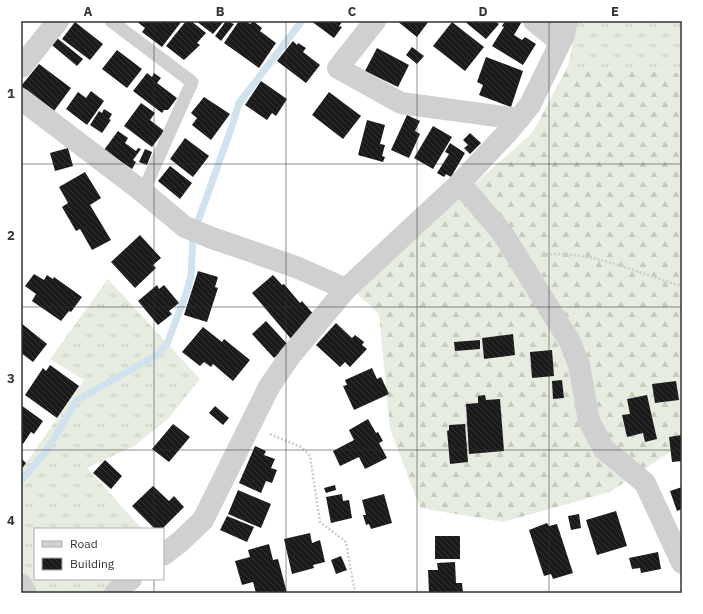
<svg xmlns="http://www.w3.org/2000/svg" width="703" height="614" viewBox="0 0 703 614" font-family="'IBM Plex Sans',sans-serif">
  <defs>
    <pattern id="grass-tufts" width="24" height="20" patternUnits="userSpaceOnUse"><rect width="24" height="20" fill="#e6ecdf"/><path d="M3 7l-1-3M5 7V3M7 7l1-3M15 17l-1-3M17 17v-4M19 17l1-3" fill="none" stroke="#c6cbc0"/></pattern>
    <pattern id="forest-firs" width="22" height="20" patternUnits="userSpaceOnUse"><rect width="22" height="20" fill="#e6ecdf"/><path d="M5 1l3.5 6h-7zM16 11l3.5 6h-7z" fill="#c6cbc0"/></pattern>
    <pattern id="building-back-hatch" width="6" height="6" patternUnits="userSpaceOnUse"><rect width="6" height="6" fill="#1a1a1a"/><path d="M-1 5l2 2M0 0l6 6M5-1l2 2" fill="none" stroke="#333"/></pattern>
  </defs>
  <rect width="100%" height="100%" fill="#fff"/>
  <g fill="url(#grass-tufts)">
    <polygon points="577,21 682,21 682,73 568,66"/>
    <polygon points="108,279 200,379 168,419 134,446 87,468 142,529 35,529 35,579 123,579 106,593 34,593 21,567 21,470 84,380 50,359"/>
  </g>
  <polygon fill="url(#forest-firs)" points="568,66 682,73 682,444 610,492 503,522 420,508 390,429 379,314 354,291 533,132"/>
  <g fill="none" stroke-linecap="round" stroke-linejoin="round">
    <g stroke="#cfe2ee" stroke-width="7">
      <polyline points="197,224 232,126 239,103 302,21"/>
      <polyline points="21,481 47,450 77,400 157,355 167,344 186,294 191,276 193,238"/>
    </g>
  </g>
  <g fill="url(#building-back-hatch)">
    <polygon points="136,21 182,21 162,47 142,32 145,28"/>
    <polygon points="186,21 191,21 206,33 197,43 200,45 184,60 166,46"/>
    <polygon points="196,21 224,21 213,34"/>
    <polygon points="226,21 234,24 221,41 215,36"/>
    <polygon points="239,21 246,21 250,24 253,21 262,28 260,31 276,43 259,68 224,43"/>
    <polygon points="311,21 343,21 339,26 342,27 334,38"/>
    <polygon points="397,21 429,21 417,37"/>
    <polygon points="464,21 495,21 499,24 486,39"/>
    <polygon points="505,21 517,21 521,23 514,35 522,40 525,37 536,44 523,65 492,46 504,27 502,26"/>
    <polygon points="75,22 103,44 90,60 62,39"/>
    <polygon points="452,22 484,47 465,71 433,46"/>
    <polygon points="57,38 83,59 77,66 52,45"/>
    <polygon points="293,41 297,45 298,43 306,48 303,52 320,65 306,83 277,61"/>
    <polygon points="412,47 424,56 417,64 406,55"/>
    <polygon points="377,48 409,65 398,87 365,71"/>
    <polygon points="117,50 142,69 127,88 102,69"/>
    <polygon points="486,57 523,71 511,107 479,95 483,85 477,82"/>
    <polygon points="39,64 71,88 54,111 21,86"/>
    <polygon points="147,73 152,77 154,73 161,78 157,83 177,98 168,110 164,110 162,113 133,91"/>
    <polygon points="261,81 287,99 276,116 272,113 267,120 245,105"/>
    <polygon points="91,91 104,101 87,125 66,109 78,92 86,98"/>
    <polygon points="329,92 361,116 343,139 312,115"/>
    <polygon points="204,97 230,114 211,140 192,125 197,118 191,113"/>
    <polygon points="141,103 155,113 150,120 164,131 152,147 124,126"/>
    <polygon points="104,109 112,114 109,119 111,120 102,133 90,125 99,111 102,113"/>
    <polygon points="407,115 420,121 415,131 420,134 409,158 391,150"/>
    <polygon points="367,120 385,125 380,144 385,145 382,156 385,157 383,162 358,155"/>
    <polygon points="433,126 452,137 433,169 414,158"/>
    <polygon points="118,131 128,138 125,143 136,151 138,148 141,149 133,160 136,162 132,169 104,150"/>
    <polygon points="470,133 481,143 470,154 464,148 468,145 463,140"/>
    <polygon points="185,138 209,156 193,177 170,159"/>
    <polygon points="450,143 465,153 451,177 446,174 444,177 437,173 449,154 445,152"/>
    <polygon points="68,148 73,166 55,171 50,153"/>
    <polygon points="145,149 152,152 147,165 139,162"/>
    <polygon points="170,166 192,183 180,199 158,181"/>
    <polygon points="85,172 101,198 90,205 111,240 92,250 80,229 76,231 62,207 68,203 59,187"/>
    <polygon points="140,235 161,258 153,265 156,268 135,288 111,262"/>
    <polygon points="198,271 218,277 215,287 218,288 207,322 184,315"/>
    <polygon points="34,274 44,280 47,275 53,279 54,277 82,297 71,312 69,311 61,321 32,301 36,294 25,286"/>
    <polygon points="273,275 282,285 284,284 300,303 302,301 315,316 292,340 252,293"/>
    <polygon points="157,285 159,289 164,285 179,303 169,311 172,314 158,325 138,301"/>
    <polygon points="266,321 288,345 274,358 252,334"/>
    <polygon points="21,323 47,344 33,362 21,353"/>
    <polygon points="336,323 352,338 355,335 364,342 362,345 367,349 350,367 345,362 340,367 316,345"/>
    <polygon points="203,327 222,342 224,339 250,360 233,381 213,364 211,367 204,362 200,366 182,352"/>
    <polygon points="513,334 515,355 484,359 482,338"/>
    <polygon points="480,340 480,349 455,351 454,342"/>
    <polygon points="552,350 554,376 532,378 530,352"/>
    <polygon points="50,365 79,386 57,418 25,395 43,368 46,371"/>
    <polygon points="372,368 377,379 381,377 389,394 354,410 343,386 347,385 345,380"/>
    <polygon points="562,380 564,398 553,399 552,381"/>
    <polygon points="676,381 679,400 655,403 652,384"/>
    <polygon points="485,395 486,400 500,399 504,451 469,454 466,404 478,403 478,396"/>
    <polygon points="647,395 657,439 645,442 643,433 627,437 622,415 630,414 627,399"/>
    <polygon points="21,405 43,421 34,434 31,432 23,444 21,443"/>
    <polygon points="215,406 229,418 223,425 209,413"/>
    <polygon points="368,419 376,433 378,432 383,441 379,443 387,458 365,469 359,457 340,466 333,451 354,440 349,430"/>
    <polygon points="173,424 190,437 169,462 152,449"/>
    <polygon points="465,424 468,462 450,464 447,431 449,430 449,425"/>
    <polygon points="682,435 682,461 672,462 669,437"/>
    <polygon points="255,446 266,451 264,455 275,459 271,468 277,470 272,483 266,481 261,493 239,483"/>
    <polygon points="21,458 26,463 21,470"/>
    <polygon points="105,460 122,476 111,489 93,473"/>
    <polygon points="335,485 336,490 326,493 324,488"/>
    <polygon points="153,486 169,501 174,496 184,507 162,529 155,529 132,506"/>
    <polygon points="682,487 682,509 677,511 670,491"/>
    <polygon points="238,490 271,504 261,528 228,514"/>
    <polygon points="342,494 343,501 349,500 352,518 331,523 326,497"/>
    <polygon points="384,494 392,523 371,529 369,524 366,525 363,515 366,515 362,500"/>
    <polygon points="616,511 627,546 597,555 586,520"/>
    <polygon points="579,514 581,528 571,530 568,516"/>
    <polygon points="227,516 254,527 247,542 220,530"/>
    <polygon points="547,523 549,526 557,524 573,573 553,579 551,574 544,576 529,530"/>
    <polygon points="310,533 312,543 320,540 325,562 313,565 314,568 292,574 284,539"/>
    <rect x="435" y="536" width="25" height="23"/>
    <polygon points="269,544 273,560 278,559 287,593 256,593 253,582 242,585 235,561 250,557 248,550"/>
    <polygon points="658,552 661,569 641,573 640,568 632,569 629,558"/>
    <polygon points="341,556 347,570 336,574 331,560"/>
    <polygon points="455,562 456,583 462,583 463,593 429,593 428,570 438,570 437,563"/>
  </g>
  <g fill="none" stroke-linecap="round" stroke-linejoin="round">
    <g stroke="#cdcdcd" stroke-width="2.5" stroke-dasharray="2 2" stroke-linecap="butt">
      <path d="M542,255C592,249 635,273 682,286"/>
      <polyline points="270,434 301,447 310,456 320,522 346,542 355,593"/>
    </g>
    <polyline stroke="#d0d0d0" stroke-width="13" points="111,21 192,82 143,192"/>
    <g stroke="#d0d0d0" stroke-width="22">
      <polyline points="375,21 338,68 401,103 519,119"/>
      <polyline points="534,21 560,42"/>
      <polyline points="21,67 58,21"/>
      <polyline points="21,99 143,192 185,227 212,238 296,267 346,289"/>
      <polyline points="460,183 503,234 570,342 579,365 589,421 604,449 645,483 682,563"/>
      <polyline points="163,555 181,541 203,520 269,387 290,356 346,289 460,183 507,133 530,105 564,35 567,21"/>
      <polyline points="21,584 26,593"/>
      <polyline points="115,593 131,579"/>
    </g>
  </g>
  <path fill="none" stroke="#333" stroke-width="1" stroke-opacity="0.55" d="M154,21V529M286,21V593M417,21V593M549,21V593M21,164H682M21,307H682M21,450H682M154,579V593"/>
  <rect width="703" height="614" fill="none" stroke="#ffffff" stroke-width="44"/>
  <rect x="34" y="528" width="130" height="52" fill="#ffffff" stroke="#adadad"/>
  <rect x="42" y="541" width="20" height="6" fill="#d0d0d0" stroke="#adadad"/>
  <text x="70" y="548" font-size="12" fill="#333333">Road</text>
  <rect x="42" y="558" width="20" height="12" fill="url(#building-back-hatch)" stroke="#adadad"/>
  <text x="70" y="568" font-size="12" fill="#333333">Building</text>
  <rect x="22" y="22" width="659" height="570" fill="none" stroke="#333" stroke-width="1.5"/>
  <g font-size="13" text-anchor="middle" font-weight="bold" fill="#333">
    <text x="88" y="16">A</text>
    <text x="220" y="16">B</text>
    <text x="352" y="16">C</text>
    <text x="483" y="16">D</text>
    <text x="615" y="16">E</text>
    <text x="11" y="98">1</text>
    <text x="11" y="240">2</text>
    <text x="11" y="383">3</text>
    <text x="11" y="525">4</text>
  </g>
</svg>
